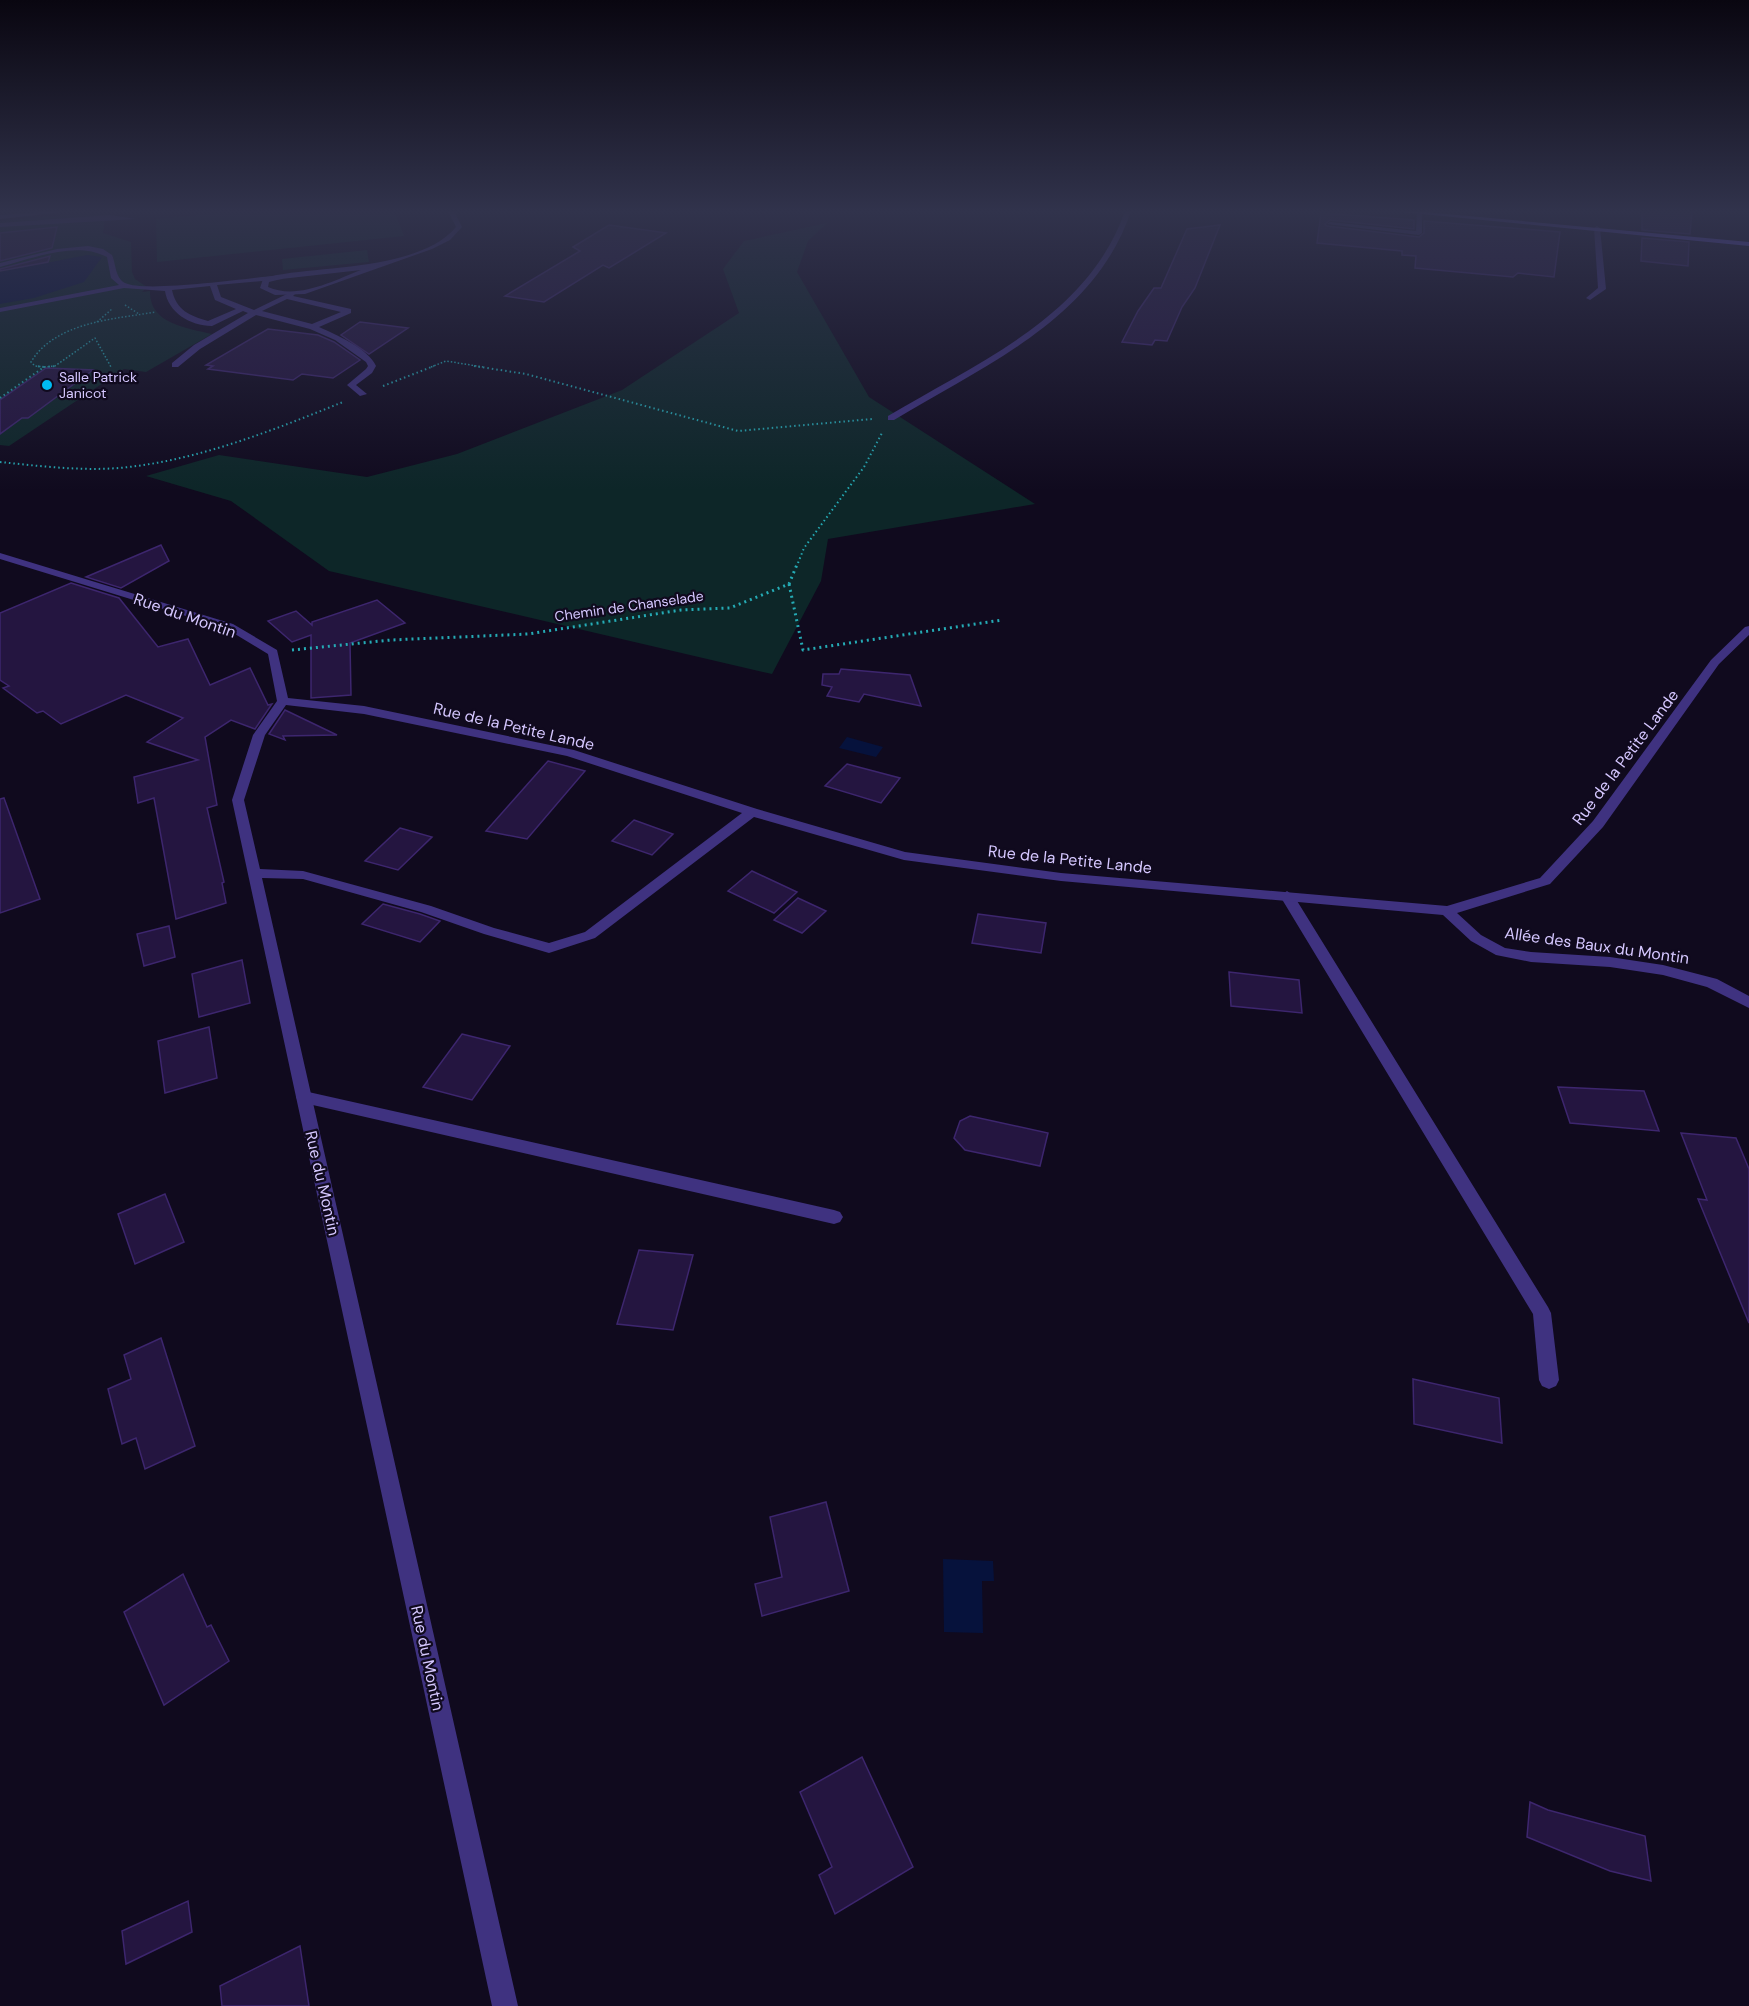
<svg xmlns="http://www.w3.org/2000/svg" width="1749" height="2006" viewBox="0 0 1749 2006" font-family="'DM Sans',sans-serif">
  <rect width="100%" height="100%" fill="#100a1e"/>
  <g fill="#0d2628">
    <path d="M106,211L103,233L131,242L132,272L135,279L147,287L142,292L150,291C149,324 187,328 212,334L146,372L124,369L9,446L0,445V221Z"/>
    <polygon points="242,211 394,211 404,236 157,262 156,219"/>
    <polygon points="827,223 808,241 797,272 869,397 1035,504 828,539 821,581 772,674 329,571 231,501 146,476 219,455 367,477 457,454 622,390 739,313 723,269 744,241"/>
    <polygon points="367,250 369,262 283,270 282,259"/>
  </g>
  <g fill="#06123c">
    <polygon points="87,255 102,257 84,282 34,298 0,304 0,272"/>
    <polygon points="847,737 883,747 876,757 839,748"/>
    <polygon points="943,1559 993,1561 994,1581 982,1581 983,1633 944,1632"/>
  </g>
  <g fill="#241540" stroke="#3d266e" stroke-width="1.5">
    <polygon points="1642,211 1692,211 1690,234 1642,230"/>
    <polygon points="1321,213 1414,220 1414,229 1330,220 1325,224 1327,226 1419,237 1424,233 1424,221 1560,232 1554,277 1518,273 1513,277 1415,268 1416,256 1402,255 1402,251 1317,243"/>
    <polygon points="609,225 666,233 609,268 603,265 544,302 505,296 580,251 573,247"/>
    <polygon points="1220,225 1195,288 1182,307 1167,341 1155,340 1152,345 1122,342 1138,311 1154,288 1161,288 1187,229"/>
    <polygon points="57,227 52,248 0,261 0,233"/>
    <polygon points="1642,238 1689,242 1688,266 1641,261"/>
    <polygon points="50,256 48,262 0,271 0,269"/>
    <polygon points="360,322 408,328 369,354 341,335"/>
    <polygon points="268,329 318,335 334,342 360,360 333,378 302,374 293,380 208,369 213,366 206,365"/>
    <polygon points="46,368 93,370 28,418 22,418 0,434 0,400"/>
    <polygon points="161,545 169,561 121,588 86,577"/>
    <polygon points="71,583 119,598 158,647 188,639 210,685 250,668 268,705 272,704 255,729 231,720 205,737 217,805 207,808 224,882 222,883 226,903 176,919 154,798 138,803 134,777 198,760 147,742 183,718 126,695 61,724 43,711 37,713 3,688 9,686 0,680 0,613"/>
    <polygon points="377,600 405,623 350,643 351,695 311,698 311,635 292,642 268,621 296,611 312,625 312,622"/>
    <polygon points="841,669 910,675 921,706 864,694 859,702 827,696 832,687 822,685 823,674 839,674"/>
    <polygon points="285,710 337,735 283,736 285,740 269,734"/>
    <polygon points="548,761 585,771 527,839 486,831"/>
    <polygon points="847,764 900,778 881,803 825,786"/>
    <polygon points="4,798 40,899 0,913 0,799"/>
    <polygon points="634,820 673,834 652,855 612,841"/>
    <polygon points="400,828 432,837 398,870 365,861"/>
    <polygon points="752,871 797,892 774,913 728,891"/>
    <polygon points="798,898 826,911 802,933 774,920"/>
    <polygon points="383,904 420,914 440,921 420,942 362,924"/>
    <polygon points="978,914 1046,923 1041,953 972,943"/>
    <polygon points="169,926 175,957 144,966 137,934"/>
    <polygon points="242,960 250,1003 199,1017 192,974"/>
    <polygon points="1229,972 1299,980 1302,1013 1231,1006"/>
    <polygon points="209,1027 217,1078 165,1093 158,1041"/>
    <polygon points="462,1034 510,1046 472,1100 423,1087"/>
    <polygon points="1558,1087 1644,1091 1659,1131 1570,1123"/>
    <polygon points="970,1116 1048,1133 1040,1166 965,1150 954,1138 960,1121"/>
    <polygon points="1681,1133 1736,1138 1749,1169 1749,1323 1698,1199 1707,1200"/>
    <polygon points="165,1194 184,1242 135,1264 118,1214"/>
    <polygon points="639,1250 693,1255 673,1330 617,1324"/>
    <polygon points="161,1338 195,1446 145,1469 136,1438 122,1444 108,1389 131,1379 124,1355"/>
    <polygon points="1413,1379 1499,1398 1502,1443 1414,1424"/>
    <polygon points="826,1502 849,1591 762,1616 755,1584 782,1577 770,1517"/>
    <polygon points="183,1574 207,1627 211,1625 229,1661 164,1705 124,1612"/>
    <polygon points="862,1757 913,1867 835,1914 819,1875 832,1867 800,1792"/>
    <polygon points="1530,1802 1548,1810 1645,1836 1651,1881 1610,1871 1527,1837"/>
    <polygon points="188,1901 192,1932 126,1964 122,1931"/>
    <polygon points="300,1946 309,2006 222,2006 220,1986"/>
  </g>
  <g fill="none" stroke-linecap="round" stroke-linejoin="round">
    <g stroke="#25abb5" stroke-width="1.5" stroke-dasharray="1.5 2" stroke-linecap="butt">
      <polyline points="125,305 139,314"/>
      <polyline points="97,322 112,309"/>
      <polyline points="44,367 55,366 95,338 111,367"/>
      <path d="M44,367L35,366L31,362C55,322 114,319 156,312"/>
      <polyline points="431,367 446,361 483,367"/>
    </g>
    <g stroke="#25abb5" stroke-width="2" stroke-dasharray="1.5 3" stroke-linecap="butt">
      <polyline points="474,366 526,374 738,431 872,419"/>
      <polyline points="44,367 56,366"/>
      <polyline points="383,386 434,366"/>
      <polyline points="0,398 44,367 35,366"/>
      <path d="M0,462C39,466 79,471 119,468C197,461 271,431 343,402"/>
      <polyline points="798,563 804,548 864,467 882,433"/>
    </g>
    <g stroke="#25abb5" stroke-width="3" stroke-dasharray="2 4" stroke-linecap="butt">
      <polyline points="789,584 803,650 1002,620"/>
      <polyline points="292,650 391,640 528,634 681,610 730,608 789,584 798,562"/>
    </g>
    <g fill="#3f3280" fill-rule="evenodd">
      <polygon points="1417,211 1422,212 1422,233 1419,235 1327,224 1330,222 1416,231"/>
      <polygon points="110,215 136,219 0,227 0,223"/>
      <path d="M88,246L103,249L112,255C116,264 115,278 125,283C145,293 252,278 280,275L283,279L217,285L221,297L254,310L291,292L295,294L293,296L351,309V313L319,327C335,334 369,349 376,366L372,373L356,385L367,394L360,396L347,385L366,369L368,366L366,362L335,340L310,329L256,315L200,349L178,367H172V363L194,345L248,313L243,311L212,326C190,326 168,312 165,291L124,288L0,312V308L119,285L111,278L107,257C76,240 31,259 0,267V263L57,249ZM210,286L215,300L236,309L208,321C190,316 176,310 172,290ZM287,299L341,312L312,324L262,311Z"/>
      <polygon points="1287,891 1294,896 1548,1307 1551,1313 1559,1380 1556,1386 1549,1389 1542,1386 1539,1380 1533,1314 1280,896"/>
      <polygon points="304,1091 834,1210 840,1212 843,1217 840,1222 834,1224 304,1103 298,1101 296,1097 298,1093"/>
    </g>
    <g fill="#3f3280" fill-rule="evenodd">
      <polygon points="51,211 72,211 0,219 0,215"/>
      <path d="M448,211H454L462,227L450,240L432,249L305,294L275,295L260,288L263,279L277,275C327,266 421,269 456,227ZM361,270C333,281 297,300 268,287L269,282L281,279Z"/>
      <path d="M1125,211H1131C1095,319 985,365 894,420H888V416C978,362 1088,317 1125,211Z"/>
      <polygon points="1597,226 1600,228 1606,289 1590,300 1586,298 1598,288 1594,228"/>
      <path d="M0,553L233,624L277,650L288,698L364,706L574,750L757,809L905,852L1061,873L1447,906L1540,878L1593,821L1711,660L1745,627L1749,626V635L1719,664L1603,827L1550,884L1457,913L1481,935L1505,948L1531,952L1610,957L1663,965L1717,979L1749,996V1008L1707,987L1663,975L1610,967L1531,962L1496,955L1471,941L1443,915L1061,881L904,860L754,817L595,938L549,953L484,934L421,912L303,879L262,878L518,2006H492L232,800L253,735L277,701L268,654L225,628L0,559ZM286,705L364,714L567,756L742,813L585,932L549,943L494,928L431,906L303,871L260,869L244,800L265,735Z"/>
    </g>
    <polygon fill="#785eff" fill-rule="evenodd" points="1392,211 1414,211 1749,242 1749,246"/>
  </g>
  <linearGradient id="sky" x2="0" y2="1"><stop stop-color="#090610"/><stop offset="0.43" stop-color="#31334c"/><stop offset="1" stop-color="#31334c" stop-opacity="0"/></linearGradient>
  <rect width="1749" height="491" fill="url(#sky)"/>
  <circle fill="#00baf2" stroke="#100a1e" stroke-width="2" cx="47" cy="385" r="6"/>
  <g text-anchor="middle" stroke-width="4.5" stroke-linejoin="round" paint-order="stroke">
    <g font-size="14" fill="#d5c7ff" stroke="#100a1e" text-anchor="start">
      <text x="59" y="382">Salle Patrick<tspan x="59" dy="16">Janicot</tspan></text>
    </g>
    <g font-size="14" fill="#d5c7ff" stroke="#100a1e">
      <text transform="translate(629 606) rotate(-8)" y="5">Chemin de Chanselade</text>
    </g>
    <g font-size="16" fill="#d5c7ff" stroke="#100a1e">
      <text transform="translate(185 615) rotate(19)" y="6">Rue du Montin</text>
      <text transform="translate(514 726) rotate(13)" y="6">Rue de la Petite Lande</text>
      <text transform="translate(1625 757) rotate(-53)" y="6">Rue de la Petite Lande</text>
      <text transform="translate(1070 859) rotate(6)" y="6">Rue de la Petite Lande</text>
      <text transform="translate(1597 945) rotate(8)" y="6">Allée des Baux du Montin</text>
      <text transform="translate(323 1183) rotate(77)" y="6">Rue du Montin</text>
      <text transform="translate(428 1658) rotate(78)" y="6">Rue du Montin</text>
    </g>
  </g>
</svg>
